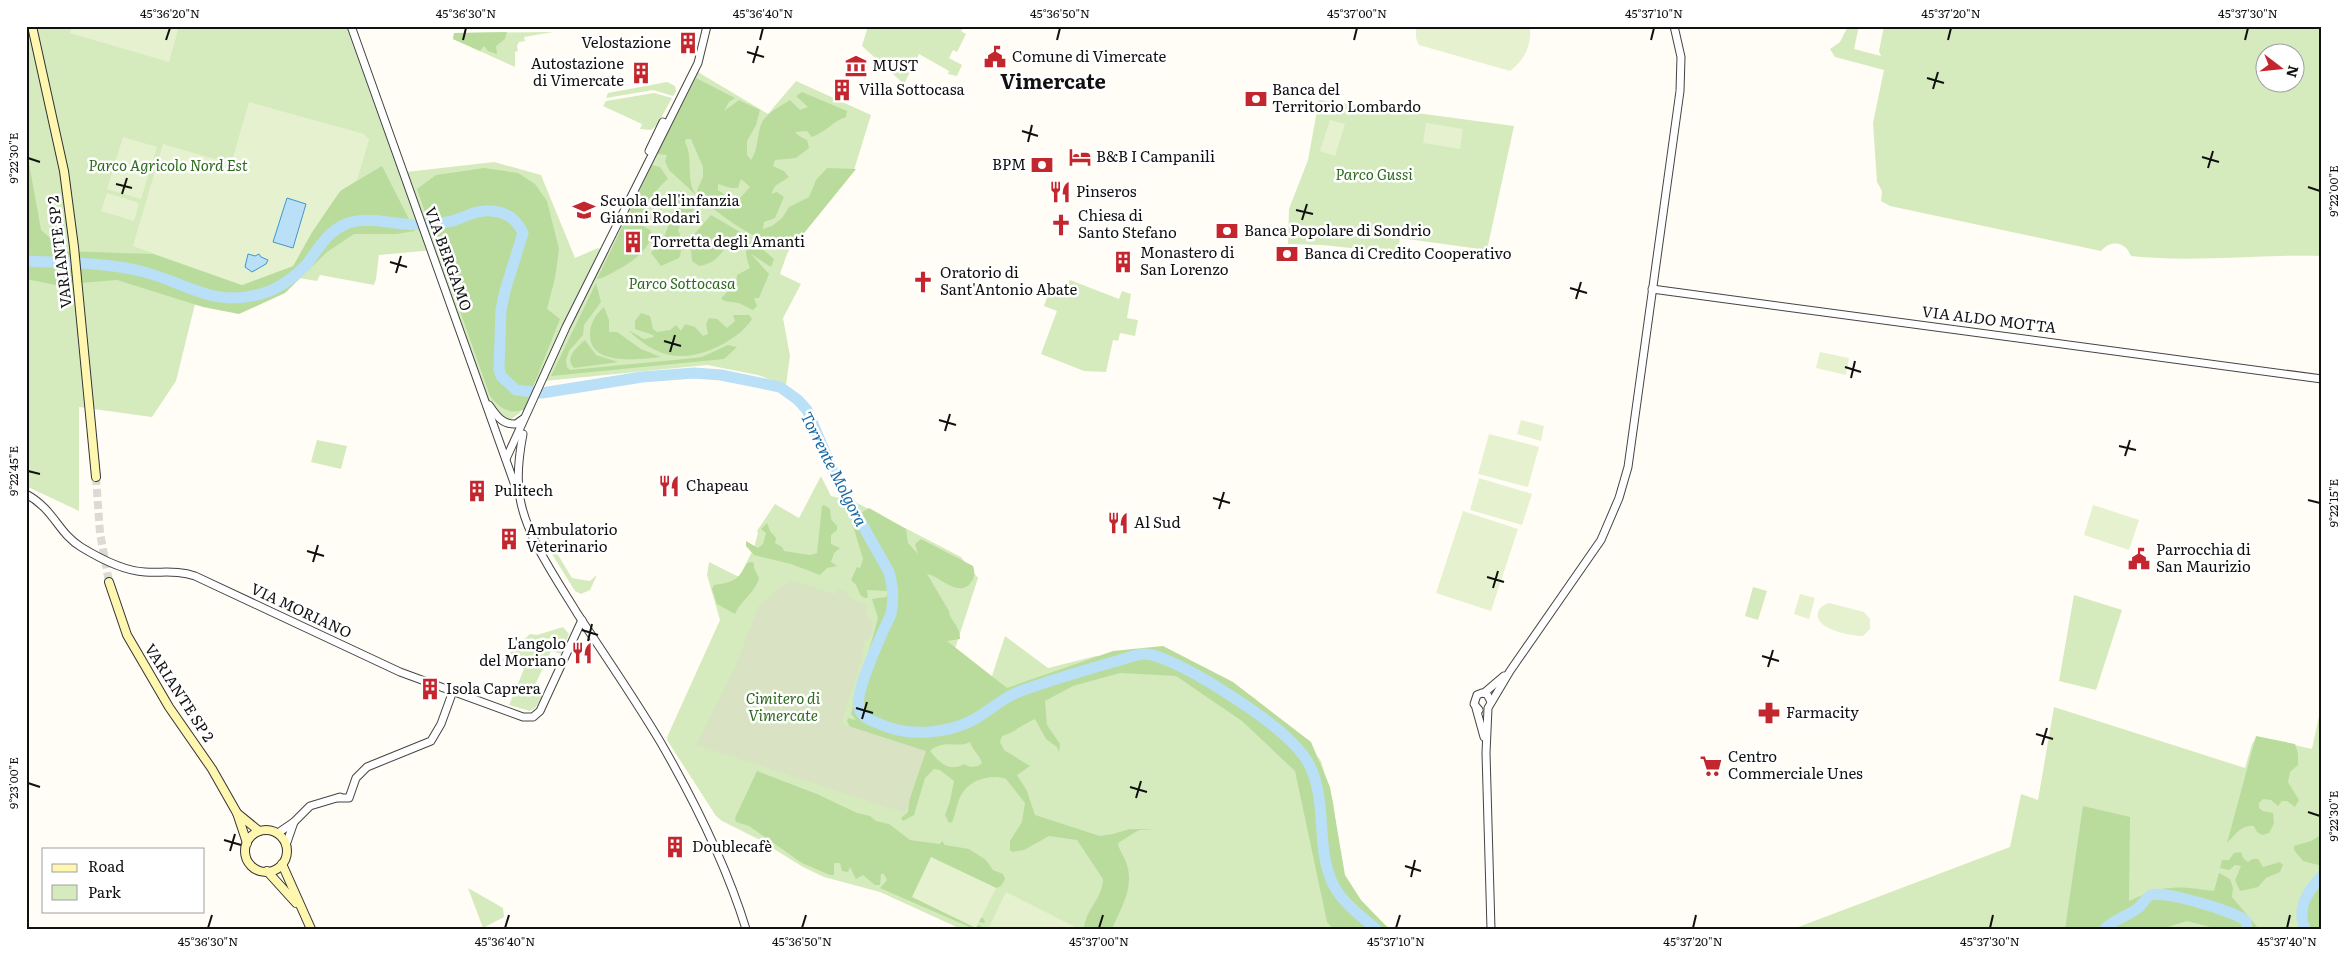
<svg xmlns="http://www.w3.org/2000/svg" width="2348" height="955" viewBox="0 0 2348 955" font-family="Literata,serif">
  <rect width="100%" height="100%" fill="#fffdf5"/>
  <g fill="#d5ebbd" fill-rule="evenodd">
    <polygon points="26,26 356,27 406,172 494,162 541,175 575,258 598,248 609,252 698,72 768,114 796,81 871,115 854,170 806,219 787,254 780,274 801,284 783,318 790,356 786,385 758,375 707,365 534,382 520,413 508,421 498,414 491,401 487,398 434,250 379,255 376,279 374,285 320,275 317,281 299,278 218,309 195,304 176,381 152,417 79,407 79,511 26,486"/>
    <polygon points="868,26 964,26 961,31 966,34 957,52 953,50 949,58 962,65 957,76 948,74 949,71 919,54 904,84 862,46"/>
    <path d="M1848,26H1859L1854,49L1881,56L1879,51L1884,26H2322V256C2258,254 2195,263 2131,256C2126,242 2111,239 2101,251L1890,206L1881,201L1882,191L1877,182L1873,123L1884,70L1835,57L1830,49L1840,42ZM2266,52H2296V82H2266Z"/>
    <polygon points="553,32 524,37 525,41 519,42 517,46 518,51 515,52 515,67 453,39 454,33"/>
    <polygon points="667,82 675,86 676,91 673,96 653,90 606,98 608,93"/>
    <polygon points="654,93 672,98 657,125 651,130 640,129 642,124 603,106 606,101"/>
    <polygon points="1319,100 1514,126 1487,250 1400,238 1398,253 1322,245 1288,244 1289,209 1308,160"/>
    <polygon points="1070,280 1119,299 1122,291 1131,294 1127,318 1138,320 1135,336 1120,333 1118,341 1113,340 1106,372 1084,371 1041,354 1057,311 1044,306 1051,286 1064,291"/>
    <polygon points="317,440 347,446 341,469 311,462"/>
    <polygon points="821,476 831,496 855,502 961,557 978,578 951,661 990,682 1005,636 1048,668 1096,656 1209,670 1254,698 1261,706 1306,742 1321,761 1333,801 1339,849 1337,861 1357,900 1390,929 961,929 880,892 824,877 803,867 758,839 722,821 716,816 667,740 668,735 720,620 707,575 709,562 739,577 754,548 758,533 757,531 775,504 799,518"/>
    <polygon points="547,546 555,550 572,578 590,581 597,575 590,590 581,594 575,591"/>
    <polygon points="1753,587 1767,591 1758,620 1745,616"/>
    <polygon points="2074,595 2122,610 2096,690 2059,681"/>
    <polygon points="563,627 569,634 561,654 551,651 534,687 544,694 536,707 530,711 509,705 524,669 502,660 530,634 537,635"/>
    <polygon points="2322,702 2322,929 1793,929 2010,847 2021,794 2038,800 2054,707 2245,768 2252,744 2256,738 2264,738 2312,749"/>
    <polygon points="468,888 503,908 504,917 483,928"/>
  </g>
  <g fill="#b9dc9c" fill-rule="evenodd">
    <polygon points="507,32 505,39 496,46 497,54 488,51 484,46 480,51 453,39 454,33"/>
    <path d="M696,78L735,98L729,102L724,111L739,100L760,110L756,125L747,141V155L751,160C759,148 757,132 762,122C768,112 781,106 790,100L800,110L808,107L796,96L802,92L847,111L846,117C833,121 826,132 812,137L807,131L795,132L799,136L807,140L809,148L796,158L775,160L773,166L784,171L789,177L775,186L771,194L777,192L784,197L775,218L764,222L763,229L772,226L782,218L789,207L809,197L816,180L827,168L856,169L792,248C763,245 734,225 711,207L741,197L750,187L741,179L738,188H731L718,184V190L725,195L723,200L715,202H704L697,190L703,177V167L691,139H686L685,142C692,155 688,169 691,183C691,187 694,191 696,195L669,170L665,161L667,155L657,154Z"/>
    <polygon points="26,146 41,230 58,245 59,251 153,254 242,285 293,266 312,232 340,191 382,166 415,231 396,234 354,234 327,252 285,293 239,314 203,307 117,280 56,285 26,279"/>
    <path d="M652,165L660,167L668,179C657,188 642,208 640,224L650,230L653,236C641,257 633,261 612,273C606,276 604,278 597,279Z"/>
    <path d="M484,168L518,173L535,184L547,201L559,249L555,278L547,309L560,319L524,410C507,414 500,408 490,396L417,189L436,175Z"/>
    <path d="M680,191L684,192L696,207L689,215L684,217L678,230C682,238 683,249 679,258L661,266L651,253L665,235Z"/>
    <path d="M711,215L747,236L742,241L734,237C721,251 719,263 699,266L692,261L690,239Z"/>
    <path d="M752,240L774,259L771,267L751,254L769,274L759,298H754L757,306L753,310L739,303L724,301L721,298L736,284L737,275L750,268C746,257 743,249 752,240Z"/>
    <polygon points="596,283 601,302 584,325 583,335 569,351 566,360 567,367 570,370 695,358 702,357 728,345 737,347 724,359 551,376"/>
    <path d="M604,307L609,320V332H617L641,349L661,357C641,359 589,367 590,334C590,323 596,314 604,307Z"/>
    <path d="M641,313L650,316L653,329L657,332L670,330L676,325L681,331L685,324L695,327L703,336L708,334L706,324L709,318L717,319L727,328L735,321L733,315H749L752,319C744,331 735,337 723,344C686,364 657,359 628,330L644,339L654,337L653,335L635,329V321Z"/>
    <path d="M585,340L596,355L618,362L574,368C564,358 577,347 585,340Z"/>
    <polygon points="824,505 830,509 831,519 837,526 837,530 831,535 831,544 840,548 834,553 831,562 837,566 827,568 820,575 791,564 754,555 746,546 746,541 758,548 763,544 766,533 761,529 767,523 770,531 776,538 775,543 782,547 784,551 810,555 817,553 822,506"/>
    <path d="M869,508L906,529L908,543L918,554L915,544L921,539L973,566C975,573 975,576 972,581C959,600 941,576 927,574L949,611C949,620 961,626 960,639L947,641L1007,688L1113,651L1163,646L1233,682L1311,742L1330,787L1345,875L1361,900L1389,929H1333L1327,922L1295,771L1242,721L1176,676L1120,673L1073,686L1045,701L1047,725L1060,744L1059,752L1057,747L1046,739L1035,719C1023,724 1015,732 1002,736L1000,742L1004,750L1030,766L1017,775L1027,791L1035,815L1100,836L1113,834L1130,829H1157L1139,830L1118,843C1119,851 1125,857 1127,865C1134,888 1121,908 1112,929H1084C1085,910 1103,898 1103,879L1077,840L1049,836L1024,850L1012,852L1010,850V841L1022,822L1025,803L1006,779C992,774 972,779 963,792C957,800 956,813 952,822L949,823L945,815L950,801L954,781L940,770L934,769L925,778L914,815L903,821L901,818L908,812L910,792L922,761L851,729L847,721L848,718L856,720L851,714L878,618L872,599L886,597L889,591L867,590L868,598C859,598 860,592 856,585C855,583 852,582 851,580L857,567L860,568L863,559L851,519ZM970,742C972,750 980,755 982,763L978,766L970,767L964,764C949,773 939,762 930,751C944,738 958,749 970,742Z"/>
    <path d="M751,562L754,563V568L759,578C755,593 741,600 735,614L717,604L712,589L714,585C733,582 738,581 747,563Z"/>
    <path d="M2256,736L2295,744L2298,754V765L2290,772L2288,782L2299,800L2295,807L2287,801H2282L2278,806L2271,800L2263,799L2259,803V808L2263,811L2273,813L2274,823L2269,833L2262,835L2257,832L2254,826C2242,824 2235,835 2227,843Z"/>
    <polygon points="757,771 817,794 857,813 870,816 876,821 889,824 910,840 940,844 942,841 945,845 969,849 986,860 993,870 1003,874 1005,879 1001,886 996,888 954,868 974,914 984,919 985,923 979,922 978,925 983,927 974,929 880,888 887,880 884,874 881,874 880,885 875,885 863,875 856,879 850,867 848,872 842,871 840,863 834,863 834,875 830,875 802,863 749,826 736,822 735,818"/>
    <path d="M2083,806L2130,817L2129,901C2164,884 2177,886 2214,891L2219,873L2230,879L2233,888L2232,897L2259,929H2218L2187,921L2162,929H2065Z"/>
    <polygon points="2322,834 2322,866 2303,861 2294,850 2294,846 2311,841"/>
    <polygon points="2241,852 2243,858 2248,862 2253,859 2258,859 2263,867 2280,862 2283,865 2280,872 2266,878 2258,887 2240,891 2235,880 2241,866 2235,865 2229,870 2220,868 2222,860 2229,860 2234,853"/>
    <path d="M2322,880V929H2311C2301,909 2309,896 2322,880Z"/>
  </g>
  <path fill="#d9e3c4" d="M790,580L835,594L839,589L848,592L847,597L867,605L866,616L872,620L873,630L869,639L864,641C862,669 848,696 842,724L926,751L905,813L696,745L735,667L759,605Z"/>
  <g fill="#e6f2cf">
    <polygon points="72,26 179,26 169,62 70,33"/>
    <path d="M1416,26H1530C1532,44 1525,60 1510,71L1419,45L1416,38Z"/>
    <polygon points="249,102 364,134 369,140 357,180 340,191 312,232 293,266 242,285 133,246 163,144 231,164"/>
    <polygon points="1330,120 1345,124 1335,156 1320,151"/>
    <polygon points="1426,123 1463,129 1460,149 1423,143"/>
    <polygon points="123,137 157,147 141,199 107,189"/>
    <polygon points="107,193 139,203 134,221 101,211"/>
    <polygon points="1820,352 1849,358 1846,375 1816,368"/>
    <polygon points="1521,420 1544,426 1541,441 1517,434"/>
    <polygon points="1489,434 1539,447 1528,487 1478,474"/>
    <polygon points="1479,478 1532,494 1522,525 1470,510"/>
    <polygon points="2093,505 2139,520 2129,550 2084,535"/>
    <polygon points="1463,511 1518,529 1491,611 1436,593"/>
    <polygon points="1800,594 1815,598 1809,619 1794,614"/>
    <path d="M1829,603L1864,612L1870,619V629L1863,636C1851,636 1814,629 1818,613C1819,607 1824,605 1829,603Z"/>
    <polygon points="931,857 996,888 976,928 912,897"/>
    <polygon points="1006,892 1079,929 988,929"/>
  </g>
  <g fill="#b9e0f7" stroke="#3f96cf">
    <polygon points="287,198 306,204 293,248 273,242"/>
    <polygon points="248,254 255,256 259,254 261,257 268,260 266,264 252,272 245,267"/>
  </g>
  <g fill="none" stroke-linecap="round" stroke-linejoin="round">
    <g stroke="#b9e0f7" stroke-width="11">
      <path d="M26,261C63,263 100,262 136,270C185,280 212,311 267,292C281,287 297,275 307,264C318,249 328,231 346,224C371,214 400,228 425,224C434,223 444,223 452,221C465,217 478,209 492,211C508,213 516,219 523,233L505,291L501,310L499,369L501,376L516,390L542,393L642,377L694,373L721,375L780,387L798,400L807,410L836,478L889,572C893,586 894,600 891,614C883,632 854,691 859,708C861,718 872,721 880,724C908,737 946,734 973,720C990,711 1003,697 1021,691C1051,680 1082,671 1113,662C1122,660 1133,655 1144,654C1158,653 1196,674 1209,682C1238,700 1295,735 1310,766C1328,804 1315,850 1334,886C1343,903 1362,917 1376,929"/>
      <path d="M2105,929C2114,919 2128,916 2138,908C2142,905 2146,897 2151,895C2164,890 2236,912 2246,921L2247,929"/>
      <path d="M2305,929C2296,909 2308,890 2322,876"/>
    </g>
    <polyline stroke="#dbdad3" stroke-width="8" stroke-dasharray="8 4" stroke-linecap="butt" points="96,477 100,533 109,582"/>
    <g stroke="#444" stroke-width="9">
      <g id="tertiary">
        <polyline points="351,26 517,491"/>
        <polyline points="649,151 663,122"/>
        <polyline points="1652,289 2322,379"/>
        <path d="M489,405C496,415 502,425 516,424L523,419"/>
        <path d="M523,434C519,455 516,477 520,498C526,536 557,580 577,613C605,656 635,699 661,743C695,802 726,864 746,929"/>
        <polyline points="506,459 566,327 698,63 707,26"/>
        <path d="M26,494C54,509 58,533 81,547C99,558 124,571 145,572C163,573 178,570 195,576L400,672L523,717H533L540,711L582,620"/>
        <polyline points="1484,693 1504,676"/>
        <polyline points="1476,708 1484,737"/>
        <polyline points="1479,710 1474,704 1477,695 1482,693 1487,694 1491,702"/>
        <polyline points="338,798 349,798 356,778 367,767 431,741 441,724 453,691"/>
        <polyline points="278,833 294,822 310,806 340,797"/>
        <polyline points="286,845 294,822"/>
        <polyline points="1491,929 1486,753 1488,708 1510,671 1601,540 1619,498 1628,467 1680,91 1681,57 1674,26"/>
      </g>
    </g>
    <g stroke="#333" stroke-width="10">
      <g id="secondary">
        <polyline points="32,26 64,171 74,247 96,477"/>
        <polyline points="109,582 127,635 169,707 212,769 237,813 247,843"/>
        <polyline points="237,813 259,831"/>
        <circle cx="266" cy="851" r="21"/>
        <polyline points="282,864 311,929"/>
        <polyline points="267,871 296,903"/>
      </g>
    </g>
    <use href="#tertiary" stroke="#fff" stroke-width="7"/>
    <use href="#secondary" stroke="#fff6b0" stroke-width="8"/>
  </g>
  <path fill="none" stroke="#111" stroke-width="2" d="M166,40L170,28M463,40L466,28M760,40L763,28M1057,40L1060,28M1354,40L1357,28M1651,40L1654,28M1948,40L1951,28M2245,40L2248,28M747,52L764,57M753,63L758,46M1927,78L1944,83M1933,89L1938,72M1022,131L1038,136M1028,142L1032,125M2202,157L2219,162M28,158L40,162M2208,168L2213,151M116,184L132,188M2308,187L2320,191M122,194L127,178M1296,210L1313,214M1302,220L1307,204M390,262L407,267M396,273L401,256M1570,288L1587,293M1576,299L1581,282M664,341L681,346M670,352L675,335M1845,367L1861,372M1851,378L1855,361M939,420L956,425M945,431L950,414M2119,446L2136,450M2125,456L2130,440M28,471L40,474M1213,498L1230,503M2308,500L2320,503M1219,509L1224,492M307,551L324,556M313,562L318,545M1487,577L1504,582M1493,588L1498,571M582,630L598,635M588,641L592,624M1762,656L1779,661M1768,667L1773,650M856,708L873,713M862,719L867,702M2036,734L2053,739M2042,745L2047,728M28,783L40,787M1130,787L1147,792M1136,798L1141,781M2308,812L2320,816M224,840L241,845M230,851L235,834M1405,866L1421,871M1411,877L1415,860M208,928L212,915M505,928L509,915M802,928L806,915M1099,928L1103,915M1396,928L1400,915M1693,928L1696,915M1990,928L1993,915M2287,928L2290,915"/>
  <defs>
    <g id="building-bare" transform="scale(1.725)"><path d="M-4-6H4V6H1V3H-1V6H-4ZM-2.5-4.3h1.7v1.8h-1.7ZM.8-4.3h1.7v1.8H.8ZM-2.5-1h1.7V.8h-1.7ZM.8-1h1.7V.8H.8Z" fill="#c4262e" stroke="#fff" stroke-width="2.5" paint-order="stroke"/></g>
    <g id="civic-bare" transform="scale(1.725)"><path d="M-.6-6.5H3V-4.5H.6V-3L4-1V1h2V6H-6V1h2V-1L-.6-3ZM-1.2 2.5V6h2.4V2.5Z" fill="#c4262e" stroke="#fff" stroke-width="2.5" paint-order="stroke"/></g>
    <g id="museum-bare" transform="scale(1.725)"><path d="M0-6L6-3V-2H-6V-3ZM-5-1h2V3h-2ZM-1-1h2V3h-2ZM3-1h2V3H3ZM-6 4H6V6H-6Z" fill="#c4262e" stroke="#fff" stroke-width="2.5" paint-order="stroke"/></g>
    <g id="bank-bare" transform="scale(1.725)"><path d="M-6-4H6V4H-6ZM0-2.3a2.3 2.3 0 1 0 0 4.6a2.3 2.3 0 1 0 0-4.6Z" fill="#c4262e" stroke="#fff" stroke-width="2.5" paint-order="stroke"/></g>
    <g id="hotel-bare" transform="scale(1.725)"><path d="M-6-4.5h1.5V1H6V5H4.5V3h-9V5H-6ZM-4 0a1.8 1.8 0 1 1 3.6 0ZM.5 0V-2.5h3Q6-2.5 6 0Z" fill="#c4262e" stroke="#fff" stroke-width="2.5" paint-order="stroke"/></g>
    <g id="restaurant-bare" transform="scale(1.725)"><path d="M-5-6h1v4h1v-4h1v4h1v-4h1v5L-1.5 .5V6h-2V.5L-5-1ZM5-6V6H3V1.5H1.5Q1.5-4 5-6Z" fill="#c4262e" stroke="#fff" stroke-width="2.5" paint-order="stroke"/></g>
    <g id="school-bare" transform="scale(1.725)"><path d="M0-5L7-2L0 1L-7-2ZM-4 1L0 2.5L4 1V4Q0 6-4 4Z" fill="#c4262e" stroke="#fff" stroke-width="2.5" paint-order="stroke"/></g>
    <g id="church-bare" transform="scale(1.725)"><path d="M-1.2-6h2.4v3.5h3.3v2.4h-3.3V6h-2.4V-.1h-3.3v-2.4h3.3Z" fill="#c4262e" stroke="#fff" stroke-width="2.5" paint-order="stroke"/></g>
    <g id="pharmacy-bare" transform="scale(1.725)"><path d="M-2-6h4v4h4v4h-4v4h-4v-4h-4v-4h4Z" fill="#c4262e" stroke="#fff" stroke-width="2.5" paint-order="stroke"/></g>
    <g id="supermarket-bare" transform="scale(1.725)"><path d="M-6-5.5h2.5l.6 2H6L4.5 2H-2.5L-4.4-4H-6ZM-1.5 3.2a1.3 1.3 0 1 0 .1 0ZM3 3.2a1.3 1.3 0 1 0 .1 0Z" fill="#c4262e" stroke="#fff" stroke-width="2.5" paint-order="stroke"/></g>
  </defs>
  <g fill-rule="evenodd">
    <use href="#building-bare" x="688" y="43"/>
    <use href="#civic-bare" x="995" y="57"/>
    <use href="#museum-bare" x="856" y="66"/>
    <use href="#building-bare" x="641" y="73"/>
    <use href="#building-bare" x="842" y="90"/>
    <use href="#bank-bare" x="1256" y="99"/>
    <use href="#hotel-bare" x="1080" y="157"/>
    <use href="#bank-bare" x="1042" y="165"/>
    <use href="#restaurant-bare" x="1060" y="192"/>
    <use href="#school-bare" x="584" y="210"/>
    <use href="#church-bare" x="1061" y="225"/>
    <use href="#bank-bare" x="1227" y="231"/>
    <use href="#building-bare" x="633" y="242"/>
    <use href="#bank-bare" x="1287" y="254"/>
    <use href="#building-bare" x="1123" y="262"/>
    <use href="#church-bare" x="923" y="282"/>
    <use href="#restaurant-bare" x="669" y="486"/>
    <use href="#building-bare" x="477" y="491"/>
    <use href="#restaurant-bare" x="1118" y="523"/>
    <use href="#building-bare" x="509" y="539"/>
    <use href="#civic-bare" x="2139" y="559"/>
    <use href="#restaurant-bare" x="582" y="653"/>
    <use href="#building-bare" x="430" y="689"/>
    <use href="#pharmacy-bare" x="1769" y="713"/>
    <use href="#supermarket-bare" x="1711" y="766"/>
    <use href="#building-bare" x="675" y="847"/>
  </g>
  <g text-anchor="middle" stroke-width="5" stroke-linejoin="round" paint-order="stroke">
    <g font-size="15" fill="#111" stroke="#fff" text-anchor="start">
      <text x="671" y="48" text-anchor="end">Velostazione</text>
      <text x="1012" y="62">Comune di Vimercate</text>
      <text x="624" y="69" text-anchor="end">Autostazione<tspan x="624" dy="17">di Vimercate</tspan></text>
      <text x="872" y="71">MUST</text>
      <text x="859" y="95">Villa Sottocasa</text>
      <text x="1272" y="95">Banca del<tspan x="1272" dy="17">Territorio Lombardo</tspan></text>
      <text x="1096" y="162">B&amp;B I Campanili</text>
      <text x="1026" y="170" text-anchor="end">BPM</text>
      <text x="1076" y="197">Pinseros</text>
      <text x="600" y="206">Scuola dell'infanzia<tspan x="600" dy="17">Gianni Rodari</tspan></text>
      <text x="1078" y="221">Chiesa di<tspan x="1078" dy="17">Santo Stefano</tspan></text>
      <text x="1244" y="236">Banca Popolare di Sondrio</text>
      <text x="650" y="247">Torretta degli Amanti</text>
      <text x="1140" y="258">Monastero di<tspan x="1140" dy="17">San Lorenzo</tspan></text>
      <text x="1304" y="259">Banca di Credito Cooperativo</text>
      <text x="940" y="278">Oratorio di<tspan x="940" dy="17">Sant'Antonio Abate</tspan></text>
      <text x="686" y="491">Chapeau</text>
      <text x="494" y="496">Pulitech</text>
      <text x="1134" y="528">Al Sud</text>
      <text x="526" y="535">Ambulatorio<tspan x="526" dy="17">Veterinario</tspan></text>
      <text x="2156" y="555">Parrocchia di<tspan x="2156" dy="17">San Maurizio</tspan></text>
      <text x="566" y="649" text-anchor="end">L'angolo<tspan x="566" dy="17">del Moriano</tspan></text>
      <text x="446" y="694">Isola Caprera</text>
      <text x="1786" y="718">Farmacity</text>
      <text x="1728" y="762">Centro<tspan x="1728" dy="17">Commerciale Unes</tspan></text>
      <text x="692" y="852">Doublecafè</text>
    </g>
    <g font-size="15" font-style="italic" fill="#2f6b1f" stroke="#fff">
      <text x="168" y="171">Parco Agricolo Nord Est</text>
      <text x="1374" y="180">Parco Gussi</text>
      <text x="682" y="289">Parco Sottocasa</text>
      <text x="783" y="704">Cimitero di<tspan x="783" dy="17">Vimercate</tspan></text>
    </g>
    <g font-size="15" fill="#111" stroke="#fff">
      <text transform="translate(60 252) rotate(-97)" y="5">VARIANTE SP 2</text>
      <text transform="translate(448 259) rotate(70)" y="5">VIA BERGAMO</text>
      <text transform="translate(1989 320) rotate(7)" y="5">VIA ALDO MOTTA</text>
      <text transform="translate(301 611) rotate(25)" y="5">VIA MORIANO</text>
      <text transform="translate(179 693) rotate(57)" y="5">VARIANTE SP 2</text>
    </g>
    <g font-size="16" font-style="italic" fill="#1768a6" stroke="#fff">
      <text transform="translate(834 469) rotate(63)" y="6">Torrente Molgora</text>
    </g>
    <g font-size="20" font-weight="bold" fill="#111" stroke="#fff">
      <text x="1053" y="89">Vimercate</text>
    </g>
  </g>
  <rect width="2348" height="955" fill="none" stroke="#ffffff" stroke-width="55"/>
  <rect x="42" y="848" width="162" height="65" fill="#ffffff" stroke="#a0a0a0"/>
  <rect x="52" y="864" width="25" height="8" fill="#fff6b0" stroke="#a0a0a0"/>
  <text x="88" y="872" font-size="15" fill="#111111">Road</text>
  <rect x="52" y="885" width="25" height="15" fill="#d5ebbd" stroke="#a0a0a0"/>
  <text x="88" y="898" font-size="15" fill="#111111">Park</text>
  <g transform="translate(2280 68) rotate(106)"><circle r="24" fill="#ffffff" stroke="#a0a0a0"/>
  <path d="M0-4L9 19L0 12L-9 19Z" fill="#c4262e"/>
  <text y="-8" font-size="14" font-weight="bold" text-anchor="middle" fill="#111111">N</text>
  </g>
  <rect x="28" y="28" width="2292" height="900" fill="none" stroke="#111" stroke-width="2"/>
  <g font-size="12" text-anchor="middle" fill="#111">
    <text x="170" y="18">45°36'20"N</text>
    <text x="466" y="18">45°36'30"N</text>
    <text x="763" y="18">45°36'40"N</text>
    <text x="1060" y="18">45°36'50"N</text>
    <text x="1357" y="18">45°37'00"N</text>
    <text x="1654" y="18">45°37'10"N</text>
    <text x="1951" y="18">45°37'20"N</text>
    <text x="2248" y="18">45°37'30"N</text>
    <text transform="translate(14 158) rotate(-90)" y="4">9°22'30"E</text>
    <text transform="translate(2334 191) rotate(-90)" y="4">9°22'00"E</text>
    <text transform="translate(14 471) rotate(-90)" y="4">9°22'45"E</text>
    <text transform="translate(2334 503) rotate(-90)" y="4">9°22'15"E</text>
    <text transform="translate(14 783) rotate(-90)" y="4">9°23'00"E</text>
    <text transform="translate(2334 816) rotate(-90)" y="4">9°22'30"E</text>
    <text x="208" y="946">45°36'30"N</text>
    <text x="505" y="946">45°36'40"N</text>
    <text x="802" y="946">45°36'50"N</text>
    <text x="1099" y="946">45°37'00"N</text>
    <text x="1396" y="946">45°37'10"N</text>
    <text x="1693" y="946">45°37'20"N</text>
    <text x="1990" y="946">45°37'30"N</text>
    <text x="2287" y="946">45°37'40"N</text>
  </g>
</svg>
